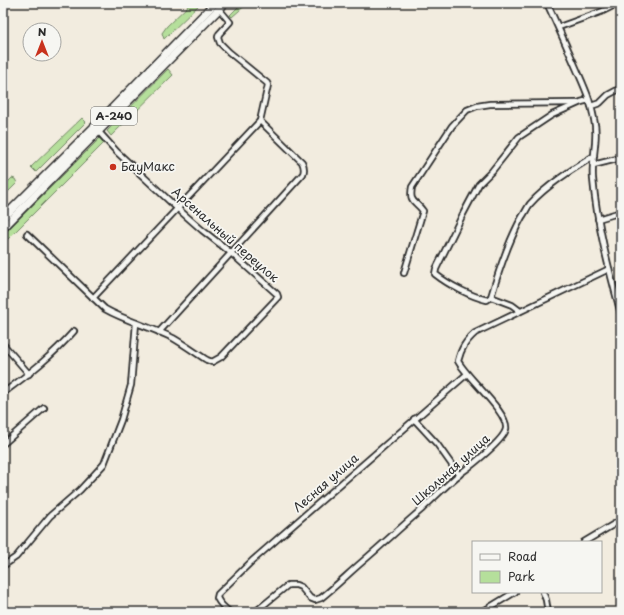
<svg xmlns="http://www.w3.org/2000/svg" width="624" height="615" viewBox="0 0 624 615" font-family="'Playpen Sans',sans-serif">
  <rect width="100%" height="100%" fill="#f2ecdf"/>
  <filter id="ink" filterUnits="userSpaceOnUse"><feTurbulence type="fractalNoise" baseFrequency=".025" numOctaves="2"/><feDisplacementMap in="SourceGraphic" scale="8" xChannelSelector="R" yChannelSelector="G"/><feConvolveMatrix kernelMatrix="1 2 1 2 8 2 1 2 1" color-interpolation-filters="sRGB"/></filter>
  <g filter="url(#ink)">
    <g fill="#b5df9b" stroke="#708563">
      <polygon points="191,3 201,3 164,39 162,33 167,26"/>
      <polygon points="242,3 248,3 232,17 230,15"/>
      <polygon points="168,69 173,75 111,136 107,131"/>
      <polygon points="82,118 86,122 36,172 31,167"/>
      <polygon points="100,138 104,143 3,244 3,235"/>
      <polygon points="12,178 15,179 17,183 3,197 3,187"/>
    </g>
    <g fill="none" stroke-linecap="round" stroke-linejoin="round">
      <g stroke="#2b2b2b" stroke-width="8">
        <g id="minor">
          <path d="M547,3C557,25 567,47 577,70C584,86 591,101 594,119C599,139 591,159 593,179C597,225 609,270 621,314"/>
          <polyline points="559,27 603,11 619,3"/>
          <polyline points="591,106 600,103 608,95 621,88"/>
          <polyline points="593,165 621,158"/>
          <polyline points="598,219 621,212"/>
          <path d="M27,234L105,309C126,321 151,327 173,338C185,345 196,353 207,360L212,362L221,357L278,297L277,294L230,252L202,230L177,208L117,152L99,132"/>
          <path d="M404,273L423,211C415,200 409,203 412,187L452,126L467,110L477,106L490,104L577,103"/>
          <path d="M491,297L487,300C470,296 449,285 435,274L436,269L462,216L479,184L492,171L519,137L552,115L581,102L589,100"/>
          <polyline points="93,298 260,121"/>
          <path d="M520,311L512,305L491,297C499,270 508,242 522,217C525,213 527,208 530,204C547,185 573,169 594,156"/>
          <path d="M159,332L303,174C305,169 304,166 302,162L260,121L268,85L267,83L229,52L220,43L218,37L219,34L230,22L219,9"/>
          <polyline points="3,344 29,374"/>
          <path d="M3,393C29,374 52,356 74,331"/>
          <polyline points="414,419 437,444 459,475"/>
          <polyline points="3,444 44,408"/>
          <polyline points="584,542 621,520"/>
          <polyline points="3,566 16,557 50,516 80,490 104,464 121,420 131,385 136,323"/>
          <polyline points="543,592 546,600 548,612"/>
          <path d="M230,612C224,608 220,604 217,598L218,594L252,561L467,374"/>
          <path d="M255,612L288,585H296L301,587L310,598L315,600L321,598C335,587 348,574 362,562C382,545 401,527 421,510C434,498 447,484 461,473C471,466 504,440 506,429C509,413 466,377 458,361C461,349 465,342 475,333L609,269"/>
          <polyline points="482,612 515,592"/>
        </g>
      </g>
      <g stroke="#2b2b2b" stroke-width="10">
        <g id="primary">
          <polyline points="3,218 96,125 215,3"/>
          <polyline points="3,228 225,3"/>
        </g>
      </g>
      <use href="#minor" stroke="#f6f6f2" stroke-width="4.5"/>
      <use href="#primary" stroke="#f6f6f2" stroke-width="7"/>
    </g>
  </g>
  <circle fill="#c8321e" stroke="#f6f6f2" stroke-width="1.5" cx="113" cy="167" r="4"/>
  <g text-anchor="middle" stroke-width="3.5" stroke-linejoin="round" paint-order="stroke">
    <rect fill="#f6f6f2" stroke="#686867" stroke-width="1" x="91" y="107" width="46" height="18" rx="3"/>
    <g font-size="11" font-weight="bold" fill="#2b2b2b">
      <text x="114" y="120">А-240</text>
    </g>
    <g font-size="12" fill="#2b2b2b" stroke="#f6f6f2" text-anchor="start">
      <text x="121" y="171">БауМакс</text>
    </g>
    <g font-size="12" fill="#2b2b2b" stroke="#f6f6f2">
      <text transform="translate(225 235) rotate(41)" y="4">Арсенальный переулок</text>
      <text transform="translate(451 470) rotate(-42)" y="4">Школьная улица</text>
      <text transform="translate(326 483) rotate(-41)" y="4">Лесная улица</text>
    </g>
  </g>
  <rect width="624" height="615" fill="none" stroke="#f6f6f2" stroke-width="16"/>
  <rect x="8" y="8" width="608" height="599" fill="none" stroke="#2b2b2b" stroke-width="1.5" filter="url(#ink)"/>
  <rect x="472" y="541" width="130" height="52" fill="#f6f6f2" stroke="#a5a5a2"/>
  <rect x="480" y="554" width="20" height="6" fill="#f6f6f2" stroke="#a5a5a2"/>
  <text x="508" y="561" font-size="12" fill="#2b2b2b">Road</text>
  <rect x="480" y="571" width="20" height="12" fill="#b5df9b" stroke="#a5a5a2"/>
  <text x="508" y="581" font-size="12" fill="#2b2b2b">Park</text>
  <g transform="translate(42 42)"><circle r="19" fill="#f6f6f2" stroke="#a5a5a2"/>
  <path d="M0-3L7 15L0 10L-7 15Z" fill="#c8321e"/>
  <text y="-6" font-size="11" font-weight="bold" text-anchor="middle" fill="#2b2b2b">N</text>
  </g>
</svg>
